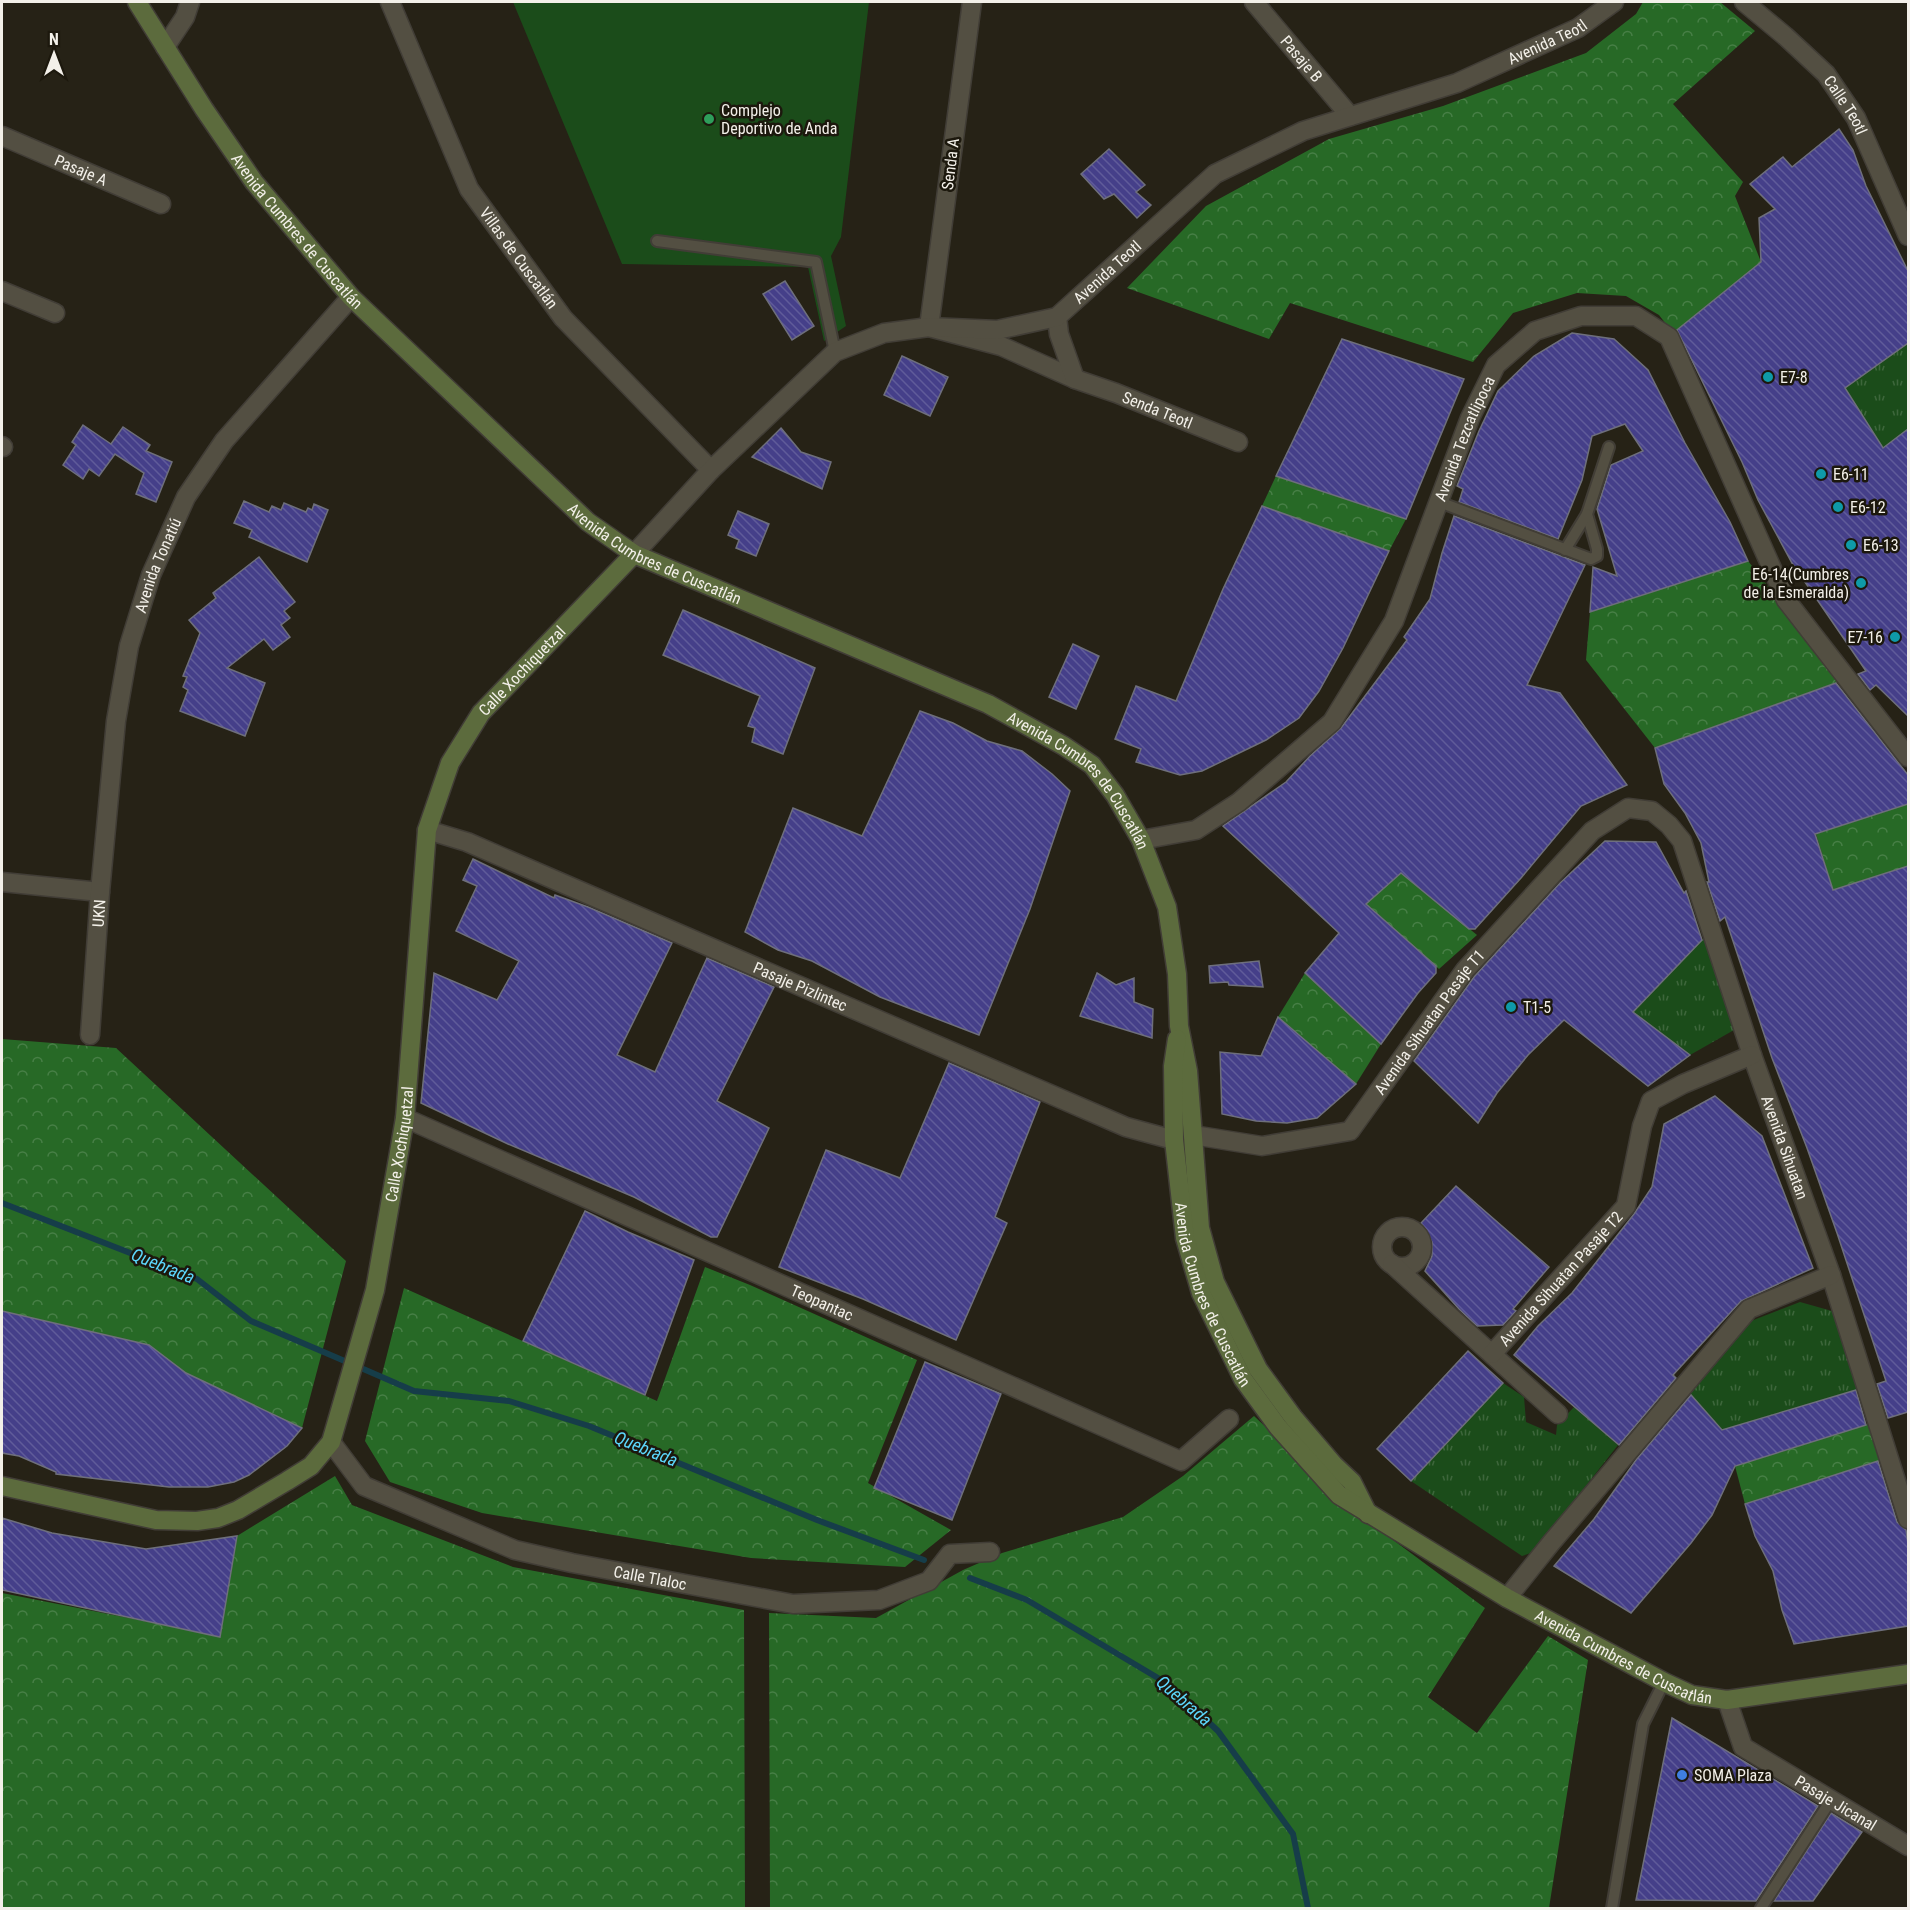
<svg xmlns="http://www.w3.org/2000/svg" width="1910" height="1910" viewBox="0 0 1910 1910" font-family="'Roboto Condensed',sans-serif">
  <defs>
    <pattern id="grass-tufts" width="24" height="20" patternUnits="userSpaceOnUse" patternTransform="scale(1.5)"><rect width="24" height="20" fill="#1b4c1a"/><path d="M3 7l-1-3M5 7V3M7 7l1-3M15 17l-1-3M17 17v-4M19 17l1-3" fill="none" stroke="#3d663b"/></pattern>
    <pattern id="forest-crowns" width="20" height="18" patternUnits="userSpaceOnUse" patternTransform="scale(1.5)"><rect width="20" height="18" fill="#276926"/><path d="M2 6a3 3 0 1 1 6 0M12 15a3 3 0 1 1 6 0" fill="none" stroke="#477f46"/></pattern>
    <pattern id="building-back-hatch" width="6" height="6" patternUnits="userSpaceOnUse" patternTransform="scale(1.5)"><rect width="6" height="6" fill="#453f89"/><path d="M-1 5l2 2M0 0l6 6M5-1l2 2" fill="none" stroke="#605b9a"/></pattern>
  </defs>
  <rect width="100%" height="100%" fill="#262216"/>
  <g fill="url(#grass-tufts)">
    <polygon points="1908,343 1908,429 1883,448 1845,388"/>
    <polygon points="1705,937 1734,1030 1690,1055 1633,1012"/>
    <polygon points="1800,1302 1832,1311 1857,1390 1722,1430 1690,1394 1751,1321"/>
    <polygon points="1503,1383 1524,1397 1526,1422 1556,1435 1557,1425 1574,1407 1618,1445 1534,1552 1522,1556 1411,1481"/>
  </g>
  <g fill="url(#forest-crowns)">
    <polygon points="1643,2 1720,2 1755,31 1673,104 1743,182 1735,196 1761,262 1673,333 1659,315 1626,296 1577,293 1513,313 1473,362 1290,303 1269,339 1127,288 1206,206 1329,139 1443,106 1586,53 1636,14"/>
    <polygon points="1276,476 1406,519 1389,551 1262,506"/>
    <polygon points="1748,561 1843,680 1655,748 1586,660 1590,612"/>
    <polygon points="1908,804 1908,866 1833,890 1816,834"/>
    <polygon points="1401,873 1477,935 1439,969 1366,904"/>
    <polygon points="1305,973 1381,1044 1356,1084 1278,1017"/>
    <polygon points="2,1039 116,1048 346,1261 302,1428 99,1334 2,1311"/>
    <polygon points="705,1267 750,1285 917,1360 868,1483 951,1530 905,1567 751,1558 482,1513 390,1482 365,1441 404,1288 657,1401"/>
    <polygon points="1254,1416 1354,1511 1485,1608 1428,1697 1477,1733 1548,1636 1588,1660 1549,1908 770,1908 769,1613 876,1618 963,1570 1002,1553 1123,1517 1183,1476"/>
    <polygon points="1871,1423 1881,1461 1745,1504 1735,1466"/>
    <polygon points="335,1476 352,1505 513,1567 744,1610 745,1908 2,1908 2,1593 220,1636 237,1536"/>
  </g>
  <polygon fill="#1b4c1a" points="513,2 869,2 841,237 831,256 846,326 824,341 808,267 622,264"/>
  <g fill="none" stroke-linecap="round" stroke-linejoin="round">
    <g stroke="#163d49" stroke-width="6">
      <polyline points="2,1203 197,1279 251,1321 347,1362"/>
      <polyline points="361,1368 414,1391 509,1401 589,1426 817,1520 924,1560"/>
      <polyline points="970,1578 1027,1600 1168,1684 1218,1731 1293,1834 1308,1908"/>
    </g>
  </g>
  <g fill="url(#building-back-hatch)" stroke="#6e6f7c" stroke-width="1.5">
    <polygon points="1839,129 1853,150 1866,186 1908,271 1908,343 1845,388 1883,448 1908,429 1908,716 1876,685 1870,690 1858,674 1866,671 1792,563 1758,500 1742,462 1677,330 1761,262 1759,218 1775,209 1750,184 1783,157 1792,167"/>
    <polygon points="1109,149 1145,185 1136,192 1151,205 1137,218 1114,194 1104,199 1081,174"/>
    <polygon points="785,281 814,326 792,340 763,294"/>
    <polygon points="1572,333 1614,339 1648,370 1685,443 1730,522 1748,561 1590,612 1593,567 1617,576 1597,509 1611,465 1643,451 1625,424 1592,436 1582,480 1558,539 1459,502 1463,489 1457,486 1479,431 1498,391 1534,356"/>
    <polygon points="1342,339 1464,379 1406,519 1276,476"/>
    <polygon points="902,356 948,377 930,416 884,395"/>
    <polygon points="83,425 111,444 123,427 150,445 146,451 172,462 156,502 136,494 144,473 115,454 99,476 89,469 83,479 63,465 76,445 72,442"/>
    <polygon points="781,428 801,452 831,462 822,489 752,457"/>
    <polygon points="244,501 269,512 272,506 281,510 284,503 306,512 308,508 312,510 314,504 328,510 307,562 249,537 252,530 234,523"/>
    <polygon points="1262,506 1389,551 1343,648 1319,691 1299,718 1266,740 1202,771 1180,775 1136,762 1141,749 1115,739 1136,686 1176,701 1223,589"/>
    <polygon points="738,511 769,524 756,556 736,548 739,540 728,535"/>
    <polygon points="1454,516 1585,565 1527,685 1560,693 1627,785 1581,806 1521,878 1475,929 1469,929 1401,873 1366,904 1436,966 1436,973 1418,993 1381,1044 1305,973 1339,933 1223,826 1286,782 1310,756 1341,728 1407,640 1404,637 1430,599 1442,553"/>
    <polygon points="259,557 295,602 284,611 290,618 281,625 290,637 273,650 264,639 227,668 265,683 245,736 180,711 188,690 183,687 187,677 183,676 200,633 189,620 216,598 213,593"/>
    <polygon points="683,610 815,668 783,754 752,742 755,728 748,726 760,696 663,655"/>
    <polygon points="1073,644 1099,656 1076,709 1049,697"/>
    <polygon points="1836,683 1908,775 1908,804 1815,834 1833,890 1908,866 1908,1412 1888,1418 1877,1384 1886,1381 1837,1233 1807,1148 1772,1058 1725,917 1720,921 1707,882 1709,882 1701,843 1685,813 1664,784 1655,748"/>
    <polygon points="920,711 953,723 987,741 1022,751 1052,774 1070,791 1030,909 979,1035 880,997 812,961 778,950 745,932 793,808 862,836"/>
    <polygon points="1605,841 1656,842 1684,893 1686,891 1702,940 1633,1012 1690,1055 1648,1086 1564,1020 1528,1055 1497,1093 1478,1123 1414,1061 1474,977 1560,883"/>
    <polygon points="473,859 554,898 555,895 588,907 672,943 617,1055 655,1072 707,958 774,987 717,1101 769,1128 717,1237 711,1237 634,1197 508,1144 421,1103 434,973 497,1000 519,961 456,931 477,886 463,880"/>
    <polygon points="1259,961 1263,987 1229,985 1228,982 1210,983 1209,966"/>
    <polygon points="1097,973 1116,985 1134,978 1134,1002 1153,1009 1152,1038 1080,1016"/>
    <polygon points="1278,1017 1356,1084 1317,1118 1287,1123 1256,1121 1222,1114 1220,1052 1261,1056"/>
    <polygon points="949,1063 1040,1102 995,1217 1007,1223 956,1340 863,1299 779,1267 826,1150 900,1178"/>
    <polygon points="1715,1096 1762,1136 1813,1268 1741,1301 1673,1375 1676,1378 1619,1445 1514,1355 1538,1326 1572,1293 1634,1214 1652,1187 1664,1124"/>
    <polygon points="1456,1186 1549,1267 1513,1309 1516,1311 1503,1325 1477,1326 1459,1309 1425,1271 1432,1256 1432,1242 1421,1223"/>
    <polygon points="585,1211 628,1232 694,1260 645,1395 523,1341"/>
    <polygon points="2,1311 149,1345 186,1373 302,1428 287,1446 249,1475 234,1482 208,1487 169,1487 56,1474 56,1472 19,1456 2,1453"/>
    <polygon points="1468,1351 1503,1383 1411,1481 1377,1449"/>
    <polygon points="925,1362 1001,1394 952,1520 874,1488"/>
    <polygon points="1856,1390 1866,1425 1735,1466 1712,1515 1691,1543 1631,1613 1554,1566 1594,1519 1636,1460 1691,1395 1722,1430"/>
    <polygon points="1878,1461 1897,1522 1906,1530 1908,1544 1908,1626 1794,1644 1782,1610 1773,1571 1755,1536 1745,1504"/>
    <polygon points="2,1518 52,1533 146,1549 237,1536 220,1637 2,1590"/>
    <polygon points="1672,1718 1818,1806 1756,1901 1636,1900"/>
    <polygon points="1831,1813 1862,1832 1813,1901 1774,1901"/>
  </g>
  <g fill="none" stroke-linecap="round" stroke-linejoin="round">
    <g stroke="#413d36" stroke-width="14">
      <g id="lane">
        <polyline points="657,241 816,262 835,352"/>
        <polyline points="1439,502 1591,559 1597,556 1597,549 1587,514 1609,447"/>
        <polyline points="1565,550 1587,514"/>
        <polyline points="1612,1908 1643,1724 1664,1682"/>
        <polyline points="1761,1908 1831,1800"/>
      </g>
    </g>
    <g stroke="#413d36" stroke-width="21">
      <g id="street">
        <path id="s1" d="M390,2L469,189L563,318L711,470"/>
        <polyline points="972,2 929,327 1001,346 1075,379"/>
        <path id="s2" d="M1254,2L1350,116"/>
        <path id="s3" d="M1744,2L1785,36L1826,74L1856,118L1908,236"/>
        <polyline points="165,47 185,17 190,2"/>
        <path id="s4" d="M2,136L161,204"/>
        <polyline points="2,291 55,313"/>
        <path id="s5" d="M1057,317L1059,334L1075,379L1116,393L1238,442"/>
        <polyline points="2,446 3,447"/>
        <path id="s6" d="M634,554L711,470L835,352L884,333L929,327L997,330L1057,317L1215,174L1303,131L1457,83L1578,28L1614,2"/>
        <path id="s7" d="M427,830L467,842L1126,1127L1174,1140"/>
        <path id="s8" d="M1141,840L1196,830L1239,802L1332,722L1394,621L1470,418L1496,365L1535,331L1581,316H1636L1669,337L1786,600L1908,757"/>
        <polyline points="2,882 100,892"/>
        <path id="s9" d="M90,1035L100,892L116,721L129,646L151,575L186,497L224,441L351,297"/>
        <path id="s10" d="M405,1118L1181,1461L1229,1419"/>
        <path id="s11" d="M1193,1135L1262,1146L1350,1131L1465,970L1592,831L1628,808L1652,811L1669,825L1682,841L1752,1055L1831,1275L1908,1519"/>
        <circle cx="1402" cy="1247" r="20"/>
        <polyline points="1392,1264 1558,1414"/>
        <path id="s12" d="M1492,1354L1626,1206L1642,1126L1651,1101L1683,1084L1752,1055"/>
        <path id="s13" d="M331,1442L364,1486L515,1550L572,1563L793,1604L879,1600L929,1581L950,1554L990,1552"/>
        <polyline points="1507,1598 1551,1543 1749,1309 1831,1275"/>
        <path id="s14" d="M1727,1700L1743,1747L1908,1846"/>
      </g>
    </g>
    <g stroke="#413d36" stroke-width="21">
      <g id="secondary">
        <path id="s15" d="M137,2L204,109L254,182L351,297L588,522L634,554L988,704L1064,746L1092,765L1115,795L1141,840L1167,907L1177,974L1179,1026L1188,1071L1200,1228L1215,1282L1258,1369L1293,1417L1334,1465L1352,1482L1368,1514"/>
        <path id="s16" d="M1177,1039L1173,1066L1174,1140L1185,1238L1201,1293L1243,1379L1278,1427L1339,1495L1507,1598L1664,1682L1692,1695L1727,1700L1908,1674"/>
        <path id="s17" d="M2,1486L156,1520L197,1521L218,1518L238,1510L287,1481L311,1466L331,1442L375,1290L405,1118L427,830L450,763L481,713L634,554"/>
      </g>
    </g>
    <use href="#lane" stroke="#534f42" stroke-width="10"/>
    <use href="#street" stroke="#534f42" stroke-width="18"/>
    <use href="#secondary" stroke="#5c6b3d" stroke-width="18"/>
  </g>
  <circle fill="#2e9e5b" stroke="#1c180d" stroke-width="2" cx="709" cy="119" r="6"/>
  <g fill="#0f9aa8" stroke="#1c180d" stroke-width="2">
    <circle cx="1768" cy="377" r="6"/>
    <circle cx="1821" cy="474" r="6"/>
    <circle cx="1838" cy="507" r="6"/>
    <circle cx="1851" cy="545" r="6"/>
    <circle cx="1861" cy="583" r="6"/>
    <circle cx="1895" cy="637" r="6"/>
    <circle cx="1511" cy="1007" r="6"/>
  </g>
  <circle fill="#3f7fe0" stroke="#1c180d" stroke-width="2" cx="1682" cy="1775" r="6"/>
  <g text-anchor="middle" stroke-width="5" stroke-linejoin="round" paint-order="stroke">
    <g font-size="16" fill="#f3f0e9" stroke="#1c180d">
      <text dy="6" stroke="none"><textPath href="#s6" startOffset="1084">Avenida Teotl</textPath></text>
      <text dy="6" stroke="none"><textPath href="#s2" startOffset="74">Pasaje B</textPath></text>
      <text dy="6" stroke="none"><textPath href="#s3" startOffset="146">Calle Teotl</textPath></text>
      <text transform="translate(950 164) rotate(-83)" y="6">Senda A</text>
      <text dy="6" stroke="none"><textPath href="#s4" startOffset="86">Pasaje A</textPath></text>
      <text dy="6" stroke="none"><textPath href="#s15" startOffset="280">Avenida Cumbres de Cuscatlán</textPath></text>
      <text dy="6" stroke="none"><textPath href="#s1" startOffset="288">Villas de Cuscatlán</textPath></text>
      <text dy="6" stroke="none"><textPath href="#s6" startOffset="580">Avenida Teotl</textPath></text>
      <text dy="6" stroke="none"><textPath href="#s5" startOffset="153">Senda Teotl</textPath></text>
      <text dy="6" stroke="none"><textPath href="#s8" startOffset="544">Avenida Tezcatlipoca</textPath></text>
      <text dy="6" stroke="none"><textPath href="#s15" startOffset="766">Avenida Cumbres de Cuscatlán</textPath></text>
      <text dy="6" stroke="none"><textPath href="#s9" startOffset="477">Avenida Tonatiú</textPath></text>
      <text dy="6" stroke="none"><textPath href="#s17" startOffset="1168">Calle Xochiquetzal</textPath></text>
      <text dy="6" stroke="none"><textPath href="#s15" startOffset="1254">Avenida Cumbres de Cuscatlán</textPath></text>
      <text dy="6" stroke="none"><textPath href="#s9" startOffset="122">UKN</textPath></text>
      <text dy="6" stroke="none"><textPath href="#s7" startOffset="405">Pasaje Pizlintec</textPath></text>
      <text dy="6" stroke="none"><textPath href="#s11" startOffset="294">Avenida Sihuatan Pasaje T1</textPath></text>
      <text dy="6" stroke="none"><textPath href="#s17" startOffset="664">Calle Xochiquetzal</textPath></text>
      <text dy="6" stroke="none"><textPath href="#s11" startOffset="978">Avenida Sihuatan</textPath></text>
      <text dy="6" stroke="none"><textPath href="#s12" startOffset="102">Avenida Sihuatan Pasaje T2</textPath></text>
      <text dy="6" stroke="none"><textPath href="#s16" startOffset="262">Avenida Cumbres de Cuscatlán</textPath></text>
      <text dy="6" stroke="none"><textPath href="#s10" startOffset="456">Teopantac</textPath></text>
      <text dy="6" stroke="none"><textPath href="#s13" startOffset="357">Calle Tlaloc</textPath></text>
      <text dy="6" stroke="none"><textPath href="#s16" startOffset="832">Avenida Cumbres de Cuscatlán</textPath></text>
      <text dy="6" stroke="none"><textPath href="#s14" startOffset="158">Pasaje Jicanal</textPath></text>
    </g>
    <g font-size="16" fill="#f3f0e9" stroke="#1c180d" text-anchor="start">
      <text x="721" y="116">Complejo<tspan x="721" dy="18">Deportivo de Anda</tspan></text>
      <text x="1780" y="383">E7-8</text>
      <text x="1833" y="480">E6-11</text>
      <text x="1850" y="513">E6-12</text>
      <text x="1863" y="551">E6-13</text>
      <text x="1849" y="580" text-anchor="end">E6-14(Cumbres<tspan x="1849" dy="18">de la Esmeralda)</tspan></text>
      <text x="1883" y="643" text-anchor="end">E7-16</text>
      <text x="1523" y="1013">T1-5</text>
      <text x="1694" y="1781">SOMA Plaza</text>
    </g>
    <g font-size="18" font-style="italic" fill="#5cd7fc" stroke="#1c180d">
      <text transform="translate(163 1266) rotate(22)" y="6">Quebrada</text>
      <text transform="translate(646 1449) rotate(22)" y="6">Quebrada</text>
      <text transform="translate(1184 1701) rotate(41)" y="6">Quebrada</text>
    </g>
  </g>
  <rect width="1910" height="1910" fill="none" stroke="#f3f0e9" stroke-width="6"/>
  <g transform="translate(54 54)" stroke="#1c180d" stroke-width="4.5" paint-order="stroke">
  <path d="M0-4.5L10 22L0 15L-10 22Z" fill="#f3f0e9"/>
  <text y="-9" font-size="16" font-weight="bold" text-anchor="middle" fill="#f3f0e9">N</text>
  </g>
</svg>
